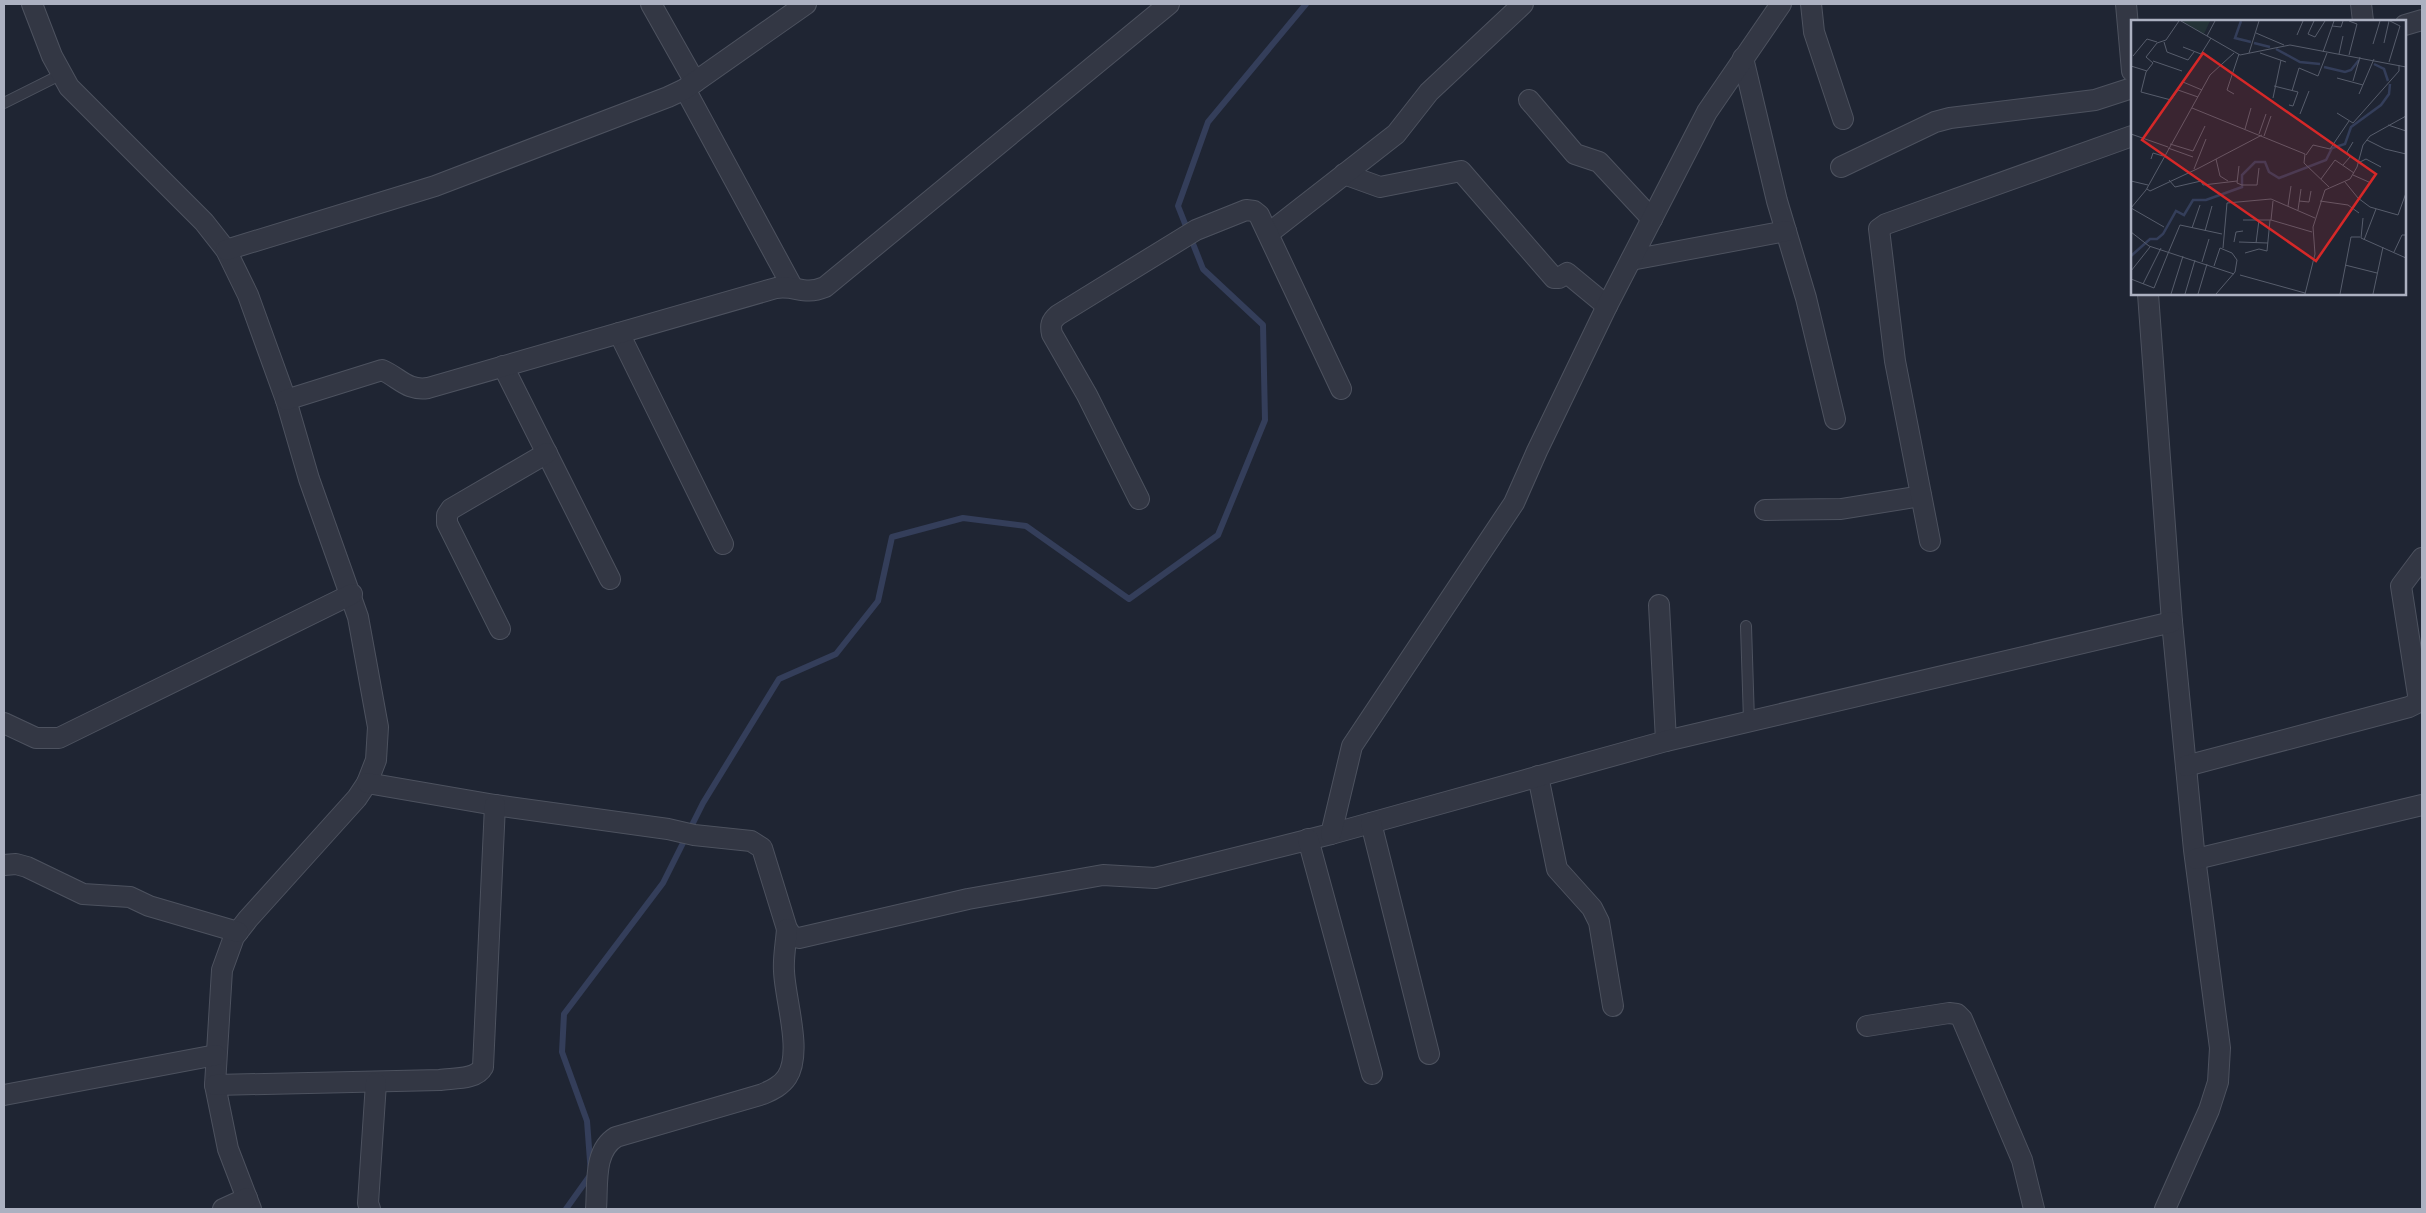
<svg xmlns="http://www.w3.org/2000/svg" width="2426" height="1213" viewBox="0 0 2426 1213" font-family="'Open Sans',sans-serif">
  <rect width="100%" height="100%" fill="#1f2533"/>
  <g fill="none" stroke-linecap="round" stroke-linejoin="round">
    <polyline stroke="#343e5a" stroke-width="6" points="566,1209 591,1174 587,1121 562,1052 564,1014 663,883 703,803 779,679 836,654 878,601 892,537 963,518 1026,526 1129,599 1218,535 1265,420 1263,325 1203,269 1178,206 1208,122 1306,4"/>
    <g stroke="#4d525f" stroke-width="12">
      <g id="lane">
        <polyline points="4,103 62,74"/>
        <polyline points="1746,626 1749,721"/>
      </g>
    </g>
    <g stroke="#4d525f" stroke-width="22">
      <g id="street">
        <polyline points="32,4 52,56 69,87 204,222 226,250 248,295 286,400 309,479 358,617 378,727 376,760 367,783 357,798 248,919 234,937 222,970 215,1085 228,1149 251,1209"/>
        <polyline points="651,4 695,82"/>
        <polyline points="1811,4 1814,32 1843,119"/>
        <polyline points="2126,4 2132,71"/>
        <polyline points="2361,4 2363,21"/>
        <polyline points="2405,25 2422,20"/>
        <polyline points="1743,58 1777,201 1806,298 1835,419"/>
        <polyline points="685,89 793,288"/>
        <polyline points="1529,100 1575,154 1599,162 1652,219"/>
        <polyline points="1841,167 1935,122 1950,118 2095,100 2132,88"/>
        <polyline points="1344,174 1380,187 1461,171 1554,278 1559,278 1567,273 1607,306"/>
        <polyline points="1269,233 1396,134 1429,92 1523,4"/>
        <polyline points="226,250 435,186 668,97 685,89 806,4"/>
        <polyline points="1631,260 1786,231"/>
        <polyline points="2148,294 2172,622 2194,850 2220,1048 2218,1082 2209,1110 2165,1209"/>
        <polyline points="619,333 723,544"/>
        <polyline points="503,366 610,579"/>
        <path d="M286,400L382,370C400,378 407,391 428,388L776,288C797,285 803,296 825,287L1169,4"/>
        <path d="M1139,499L1087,395L1052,334C1050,325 1051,321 1058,315L1196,230L1246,210L1254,211L1259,215L1341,389"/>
        <polyline points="1765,510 1841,509 1921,496"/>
        <polyline points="1930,541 1895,361 1879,229 1886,224 2132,136"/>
        <polyline points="1659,605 1666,741"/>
        <polyline points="500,629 447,523 447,515 451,509 547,453"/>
        <polyline points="4,723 36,738 59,738 352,594"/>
        <polyline points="2186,766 2409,707 2417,703 2418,695 2401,586 2422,558"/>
        <polyline points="1538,776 1557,869 1592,908 1599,922 1613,1006"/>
        <polyline points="367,783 495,805 668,829 694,835 751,841 762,848 787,929 792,936 799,938 968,899 1103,875 1155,878 1331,834 1666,741 2172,622"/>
        <polyline points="1371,823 1429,1054"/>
        <polyline points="1331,834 1352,746 1514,503 1537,451 1607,306 1707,112 1781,4"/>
        <polyline points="1308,839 1372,1074"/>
        <polyline points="2196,859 2422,805"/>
        <polyline points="4,865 16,864 27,867 83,894 130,897 149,906 238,932"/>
        <polyline points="1867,1026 1949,1013 1957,1014 1962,1019 2022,1160 2034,1209"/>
        <path d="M215,1085L440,1080C454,1078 476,1080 483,1067L495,805"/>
        <polyline points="4,1095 216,1055"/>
        <polyline points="223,1209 247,1198"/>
        <polyline points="370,1209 368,1203 376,1083"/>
        <path d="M596,1209C598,1185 593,1151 616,1137L763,1094C772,1090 781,1086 787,1077C803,1052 785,1000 784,971C783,958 786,943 787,929"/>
      </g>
    </g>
    <use href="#lane" stroke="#333744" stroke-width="10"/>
    <use href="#street" stroke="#333744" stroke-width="20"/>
  </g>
  <g transform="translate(2131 20)">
    <rect width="275" height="275" fill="#1f2533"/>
    <path d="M51,1H79L73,14Z" fill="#243337"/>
    <path fill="none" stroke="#343e5a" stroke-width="2.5" d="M110,1L104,18L120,22M123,23L139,27M145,29L169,42L189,44M243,44L253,49L257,61M193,47L214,52L220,50L228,40M0,236L19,219H26L32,214L45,191L53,195L62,180H75L111,167V155L124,142H134L138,152L148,158L195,140L201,128L214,124L220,107L250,85L258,74L259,64"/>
    <path fill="none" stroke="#575d6c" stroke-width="1" d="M48,1L35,20L26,23L15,37L22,43L15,52L10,72L40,80L47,70L67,77M50,1L109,35L159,25L275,47M183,1L177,14L184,17L194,1M218,1L226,4L218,35M201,6L210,7L212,1M125,13L153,25M166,15L172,1M76,16L84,1M33,22L36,32L57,40L63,32M253,23L258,1M242,24L249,1M52,27L70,34L80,18M192,32L203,1M118,33L128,1M129,33L155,42M208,34L212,16M2,36L16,19L26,22M22,41L51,51M258,42L269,6L259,1M0,46L16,51M206,58L232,65M222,61L229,37M52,62L71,70M143,66L167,72L162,86L158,85M161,71L168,48L187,56L196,33M103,74L96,70L108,34M228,74L243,39M142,78L150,40M61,88L174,134L173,143L198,167M206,93L222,103L268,51V45M169,94L178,71M257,105L275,111M114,109L120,88M0,114L37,127M128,114L135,94M133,116L140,96M236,120L254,129L275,134M39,124L62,131L74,106M37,128L62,137M175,135L182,125L199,129L218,101M20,139L22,133L32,136M85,139L89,156L97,161M227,143L235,139L250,147M212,145L219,137L216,132L222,122M108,146L106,163L111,165H126L128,148M63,149L75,119M222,155L240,163M190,159L204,140L223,153M38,160L44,167L70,161L72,165L106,161M0,161L17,165M214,162L227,178L239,187L267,195L275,173M16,169L19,171L68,148L131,115M168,181L178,182L180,171M189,181L217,185L228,193M157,186L160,166M0,188L15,170L79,55L103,33M0,188L33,207M167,190L170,169M232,198L230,218L275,238M112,200H140L181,212M140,200L142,181M61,208L69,185M74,211L81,186M0,212L18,226L103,254M233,220L245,189M103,222L105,212L112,211M108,222L137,223M125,223L128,200M92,228L96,183L140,179L184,198M38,231L49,205L91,214M263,232L271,215H275M114,233L128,229L136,231L139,200M71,242L78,219M214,245L246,253M83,246L89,228L101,233L106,240L104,252L85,274M0,251L19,227M109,255L174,273M0,259L23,268L38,231M12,264L30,228M40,274L52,236M54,274L64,240M67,274L76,244M174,274L184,234L182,207L194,170L219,159L226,147L232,125L239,116L275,96M209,274L220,217H229M242,274L252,227"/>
    <path fill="#d62828" fill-opacity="0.15" stroke="#d62828" stroke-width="2.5" d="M72,33L245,154L185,241L11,120Z"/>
    <rect width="275" height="275" fill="none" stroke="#acb1c1" stroke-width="2.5"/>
  </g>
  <rect width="2426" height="1213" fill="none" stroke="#acb1c1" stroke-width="10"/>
</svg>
